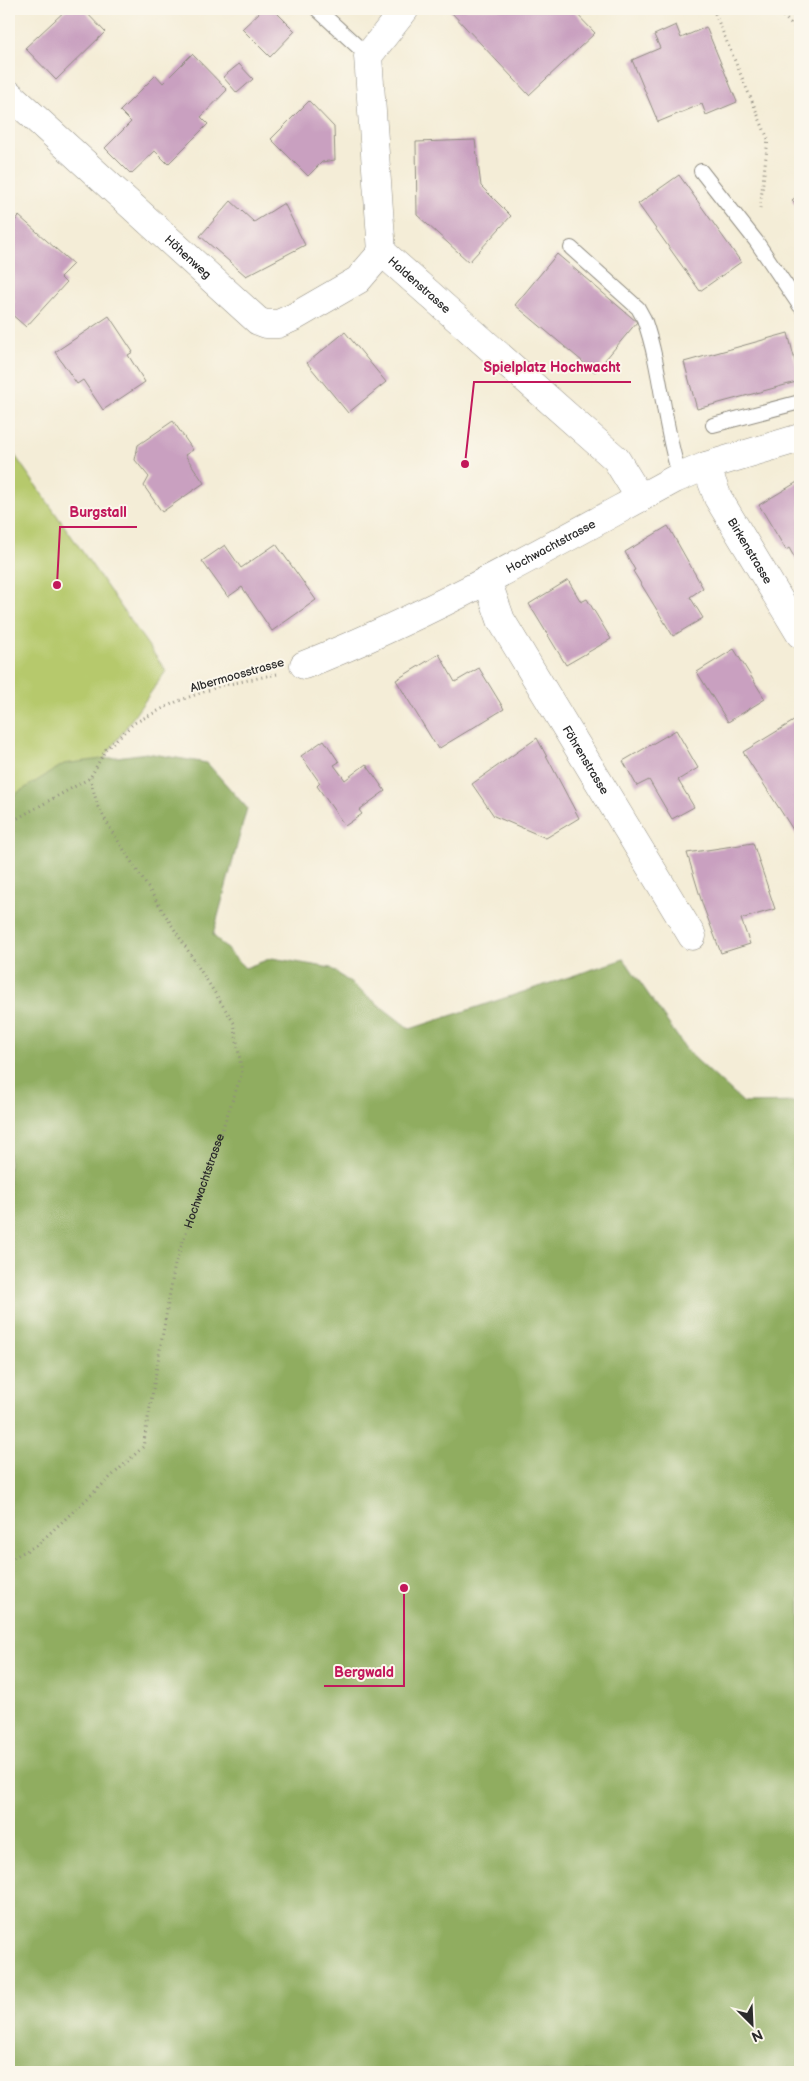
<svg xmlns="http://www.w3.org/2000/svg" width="809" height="2081" viewBox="0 0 809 2081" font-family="'Balsamiq Sans',sans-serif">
  <rect width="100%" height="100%" fill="#fbf7ec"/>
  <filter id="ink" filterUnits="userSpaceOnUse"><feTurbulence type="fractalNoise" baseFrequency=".02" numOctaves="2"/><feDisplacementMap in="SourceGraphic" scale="10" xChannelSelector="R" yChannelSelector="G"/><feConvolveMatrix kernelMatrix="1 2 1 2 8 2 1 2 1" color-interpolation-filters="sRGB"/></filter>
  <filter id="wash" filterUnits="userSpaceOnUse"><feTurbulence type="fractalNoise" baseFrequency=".0096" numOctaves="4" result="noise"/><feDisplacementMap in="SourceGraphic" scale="20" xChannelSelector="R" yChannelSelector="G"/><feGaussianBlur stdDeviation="1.12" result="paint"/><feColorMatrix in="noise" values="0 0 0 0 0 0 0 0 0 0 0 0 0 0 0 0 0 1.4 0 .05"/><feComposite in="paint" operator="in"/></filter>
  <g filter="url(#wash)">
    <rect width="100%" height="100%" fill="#f4edd7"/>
    <polygon fill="#b6c96c" stroke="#707a4c" points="9,447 166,671 90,778 9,812"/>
    <polygon fill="#90ad60" stroke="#5e6c46" points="147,753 207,763 247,808 213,935 245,968 272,958 331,968 410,1029 624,959 688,1052 744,1103 800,1102 800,2072 9,2072 9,798 64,764"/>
    <g id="blocks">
      <g fill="#c9a0c0">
        <polygon points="67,9 83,9 105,32 56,80 25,48"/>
        <polygon points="263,9 273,9 295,31 270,57 242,29"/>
        <polygon points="453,9 572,9 595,33 529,95 450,11"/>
        <polygon points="796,9 800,9 800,20 793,12"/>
        <polygon points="676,25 681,38 706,27 737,102 706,115 702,104 658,122 632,60 660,48 654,35"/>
        <polygon points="192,54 227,90 201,117 208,124 168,164 155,151 131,174 105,148 131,122 120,111 156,75 163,83"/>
        <polygon points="239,64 253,79 237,93 223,77"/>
        <polygon points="309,101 334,127 335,160 322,162 308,176 271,139"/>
        <polygon points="475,140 481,186 511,216 469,262 417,215 416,142"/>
        <polygon points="679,175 741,262 700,291 638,204"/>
        <polygon points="800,194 800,212 792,200"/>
        <polygon points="231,201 254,222 284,203 305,245 246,276 200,236"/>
        <polygon points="19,216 73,264 60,277 66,283 26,327 9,312 9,308 15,301 9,295 9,228"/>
        <polygon points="557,254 637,322 595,372 515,305"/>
        <polygon points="109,316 133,352 128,355 145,382 103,410 83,380 77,384 55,352"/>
        <polygon points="345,332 386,382 348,413 307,363"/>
        <polygon points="788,333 800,381 697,409 684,362"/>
        <polygon points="173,421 193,450 185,455 204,483 162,512 144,486 149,477 135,460 138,445"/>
        <polygon points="799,481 800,484 800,567 789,548 786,550 759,505"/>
        <polygon points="668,526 703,588 690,597 703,618 673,636 633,571 635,570 625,552"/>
        <polygon points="276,544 316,600 272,631 242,587 228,597 202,561 225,545 241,568"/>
        <polygon points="568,580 581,602 587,599 611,639 566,665 529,604"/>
        <polygon points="734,649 765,699 728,722 697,672"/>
        <polygon points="439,654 455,682 479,668 504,709 438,749 396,680"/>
        <polygon points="797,719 800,724 800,834 797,836 743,752"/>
        <polygon points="676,730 698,768 678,780 694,807 672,819 649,780 637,786 623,761"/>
        <polygon points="537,738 579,818 546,838 494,816 472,784"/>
        <polygon points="324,740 339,762 334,765 345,780 366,764 385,791 359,810 362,814 345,826 317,786 320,783 301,756"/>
        <polygon points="753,843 775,909 741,919 750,944 721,953 703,906 687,853"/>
      </g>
    </g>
  </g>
  <g filter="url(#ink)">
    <use href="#blocks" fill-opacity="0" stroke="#908c81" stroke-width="1"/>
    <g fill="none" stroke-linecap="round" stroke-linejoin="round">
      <g stroke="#908c81" stroke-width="16">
        <g id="service">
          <polyline points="317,9 368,56"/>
          <polyline points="701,171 756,241 800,306"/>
          <path d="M571,248L638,308L644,319C662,370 663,426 680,477"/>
          <polyline points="713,425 800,402"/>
        </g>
      </g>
      <g stroke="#908c81" stroke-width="29">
        <g id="minor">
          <path id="s2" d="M405,9L368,56L382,252L616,459L640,498"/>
          <path id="s3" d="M9,94L258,321L266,324H278L294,317L358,280L382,252"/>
          <path id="s4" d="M706,466L718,498L800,634"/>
          <path id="s5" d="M487,580L501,620L692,936"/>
          <path id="s6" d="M304,665C433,614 553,545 675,479L706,466L800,438"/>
        </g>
      </g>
      <g stroke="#908c81" stroke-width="3" stroke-dasharray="1 4" stroke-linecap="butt">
        <polyline points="713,9 768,139 760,208"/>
        <polyline points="776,9 800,33"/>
        <polyline points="9,823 90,778 106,749 134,723 178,701 220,686 277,674"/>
        <path id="s1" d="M9,1560L37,1545L143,1447L175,1264L242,1073L234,1023L110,828L98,807L90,778"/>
      </g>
      <use href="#service" stroke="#fff" stroke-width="14"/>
      <use href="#minor" stroke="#fff" stroke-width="28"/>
    </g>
  </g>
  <g text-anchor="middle" stroke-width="4" stroke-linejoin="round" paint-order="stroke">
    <g font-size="12" fill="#2b2b2b" stroke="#fbf7ec">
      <text dy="4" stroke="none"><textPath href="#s3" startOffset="242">Höhenweg</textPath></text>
      <text dy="4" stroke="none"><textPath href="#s2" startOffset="306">Haldenstrasse</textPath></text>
      <text dy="4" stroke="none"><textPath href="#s6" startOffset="274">Hochwachtstrasse</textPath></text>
      <text dy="4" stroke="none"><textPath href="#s4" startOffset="96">Birkenstrasse</textPath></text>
      <text transform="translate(237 675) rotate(-16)" y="4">Albermoosstrasse</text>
      <text dy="4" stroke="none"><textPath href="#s5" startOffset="206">Föhrenstrasse</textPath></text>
      <text dy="4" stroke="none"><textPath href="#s1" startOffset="450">Hochwachtstrasse</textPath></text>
    </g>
  </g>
  <path fill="none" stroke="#c2185b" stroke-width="2" d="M465 464L474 382H631M57 585L60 527H137M404 1588L404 1686H324"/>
  <g fill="#c2185b" stroke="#fbf7ec" stroke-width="2">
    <circle cx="465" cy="464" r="5"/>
    <circle cx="57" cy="585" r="5"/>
    <circle cx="404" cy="1588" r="5"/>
  </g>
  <g font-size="14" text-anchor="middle" font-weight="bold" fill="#c2185b" stroke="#fbf7ec" stroke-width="4" stroke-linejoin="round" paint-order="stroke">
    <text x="552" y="372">Spielplatz Hochwacht</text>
    <text x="98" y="517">Burgstall</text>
    <text x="364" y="1677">Bergwald</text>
  </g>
  <rect width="809" height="2081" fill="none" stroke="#fbf7ec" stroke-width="30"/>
  <g transform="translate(752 2024) rotate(156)" stroke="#fbf7ec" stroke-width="4" paint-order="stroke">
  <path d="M0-4L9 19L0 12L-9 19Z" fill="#2b2b2b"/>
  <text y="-8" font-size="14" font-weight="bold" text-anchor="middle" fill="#2b2b2b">N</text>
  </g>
</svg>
